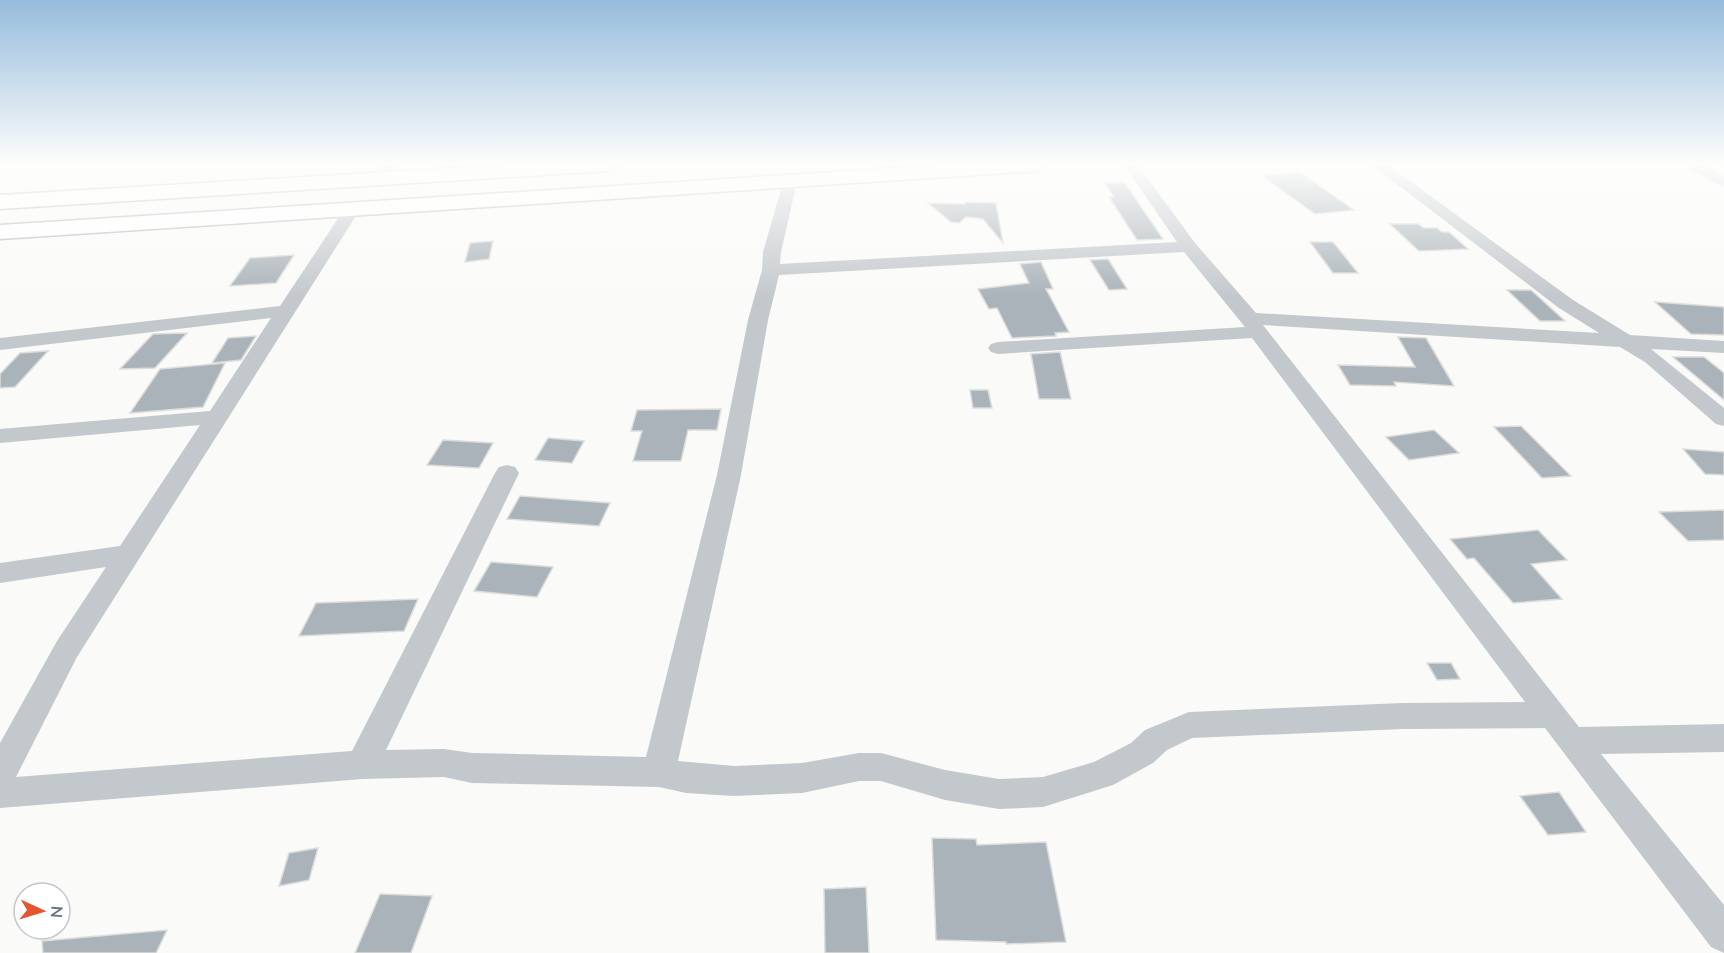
<svg xmlns="http://www.w3.org/2000/svg" width="1724" height="953" viewBox="0 0 1724 953" font-family="Mulish,sans-serif">
  <rect width="100%" height="100%" fill="#fafaf8"/>
  <g fill="#aab3b9" stroke="#dcdcda" stroke-width="1.5">
    <polygon points="1300,172 1354,210 1315,214 1262,176"/>
    <polygon points="1105,183 1125,183 1163,239 1137,240 1109,197 1114,197"/>
    <polygon points="965,202 996,203 1003,243 983,219 966,217 959,223 951,222 928,203 965,204"/>
    <polygon points="1390,224 1418,224 1424,228 1437,228 1442,232 1449,232 1468,249 1419,251"/>
    <polygon points="493,241 489,259 465,262 470,243"/>
    <polygon points="1310,242 1333,242 1358,273 1333,273"/>
    <polygon points="294,255 276,283 230,286 250,258"/>
    <polygon points="1108,259 1127,289 1109,290 1090,260"/>
    <polygon points="1041,262 1053,289 1046,289 1069,332 1055,333 1056,336 1012,338 997,308 989,309 978,289 1029,283 1020,264"/>
    <polygon points="1507,290 1531,290 1565,321 1540,321"/>
    <polygon points="1655,302 1724,307 1724,335 1691,334"/>
    <polygon points="187,333 155,368 120,369 153,334"/>
    <polygon points="256,336 241,360 212,363 228,338"/>
    <polygon points="1398,337 1426,338 1454,386 1394,382 1396,386 1350,385 1338,365 1415,367"/>
    <polygon points="48,351 15,387 0,388 0,374 20,353"/>
    <polygon points="1060,352 1071,399 1039,399 1031,354"/>
    <polygon points="1673,357 1704,357 1724,373 1724,400"/>
    <polygon points="225,363 203,407 130,413 160,369"/>
    <polygon points="970,390 988,390 992,408 973,408"/>
    <polygon points="721,409 717,430 688,430 681,461 633,461 642,431 631,431 637,410"/>
    <polygon points="1521,426 1571,476 1542,478 1494,427"/>
    <polygon points="1434,430 1459,453 1409,460 1386,437"/>
    <polygon points="548,438 584,441 572,463 535,460"/>
    <polygon points="443,440 493,443 479,468 427,465"/>
    <polygon points="1683,449 1724,452 1724,475 1705,474"/>
    <polygon points="520,496 610,503 599,526 507,519"/>
    <polygon points="1724,510 1724,540 1688,541 1659,512"/>
    <polygon points="1538,530 1567,560 1531,564 1562,599 1513,603 1474,558 1467,559 1450,539"/>
    <polygon points="491,562 553,567 537,597 474,591"/>
    <polygon points="418,599 404,631 299,636 316,603"/>
    <polygon points="1427,663 1451,663 1460,679 1437,680"/>
    <polygon points="1559,792 1586,832 1548,835 1520,796"/>
    <polygon points="932,838 976,839 977,845 1046,842 1066,942 1006,944 1006,942 936,940"/>
    <polygon points="318,848 309,880 279,886 289,853"/>
    <polygon points="866,887 869,953 825,953 824,889"/>
    <polygon points="380,894 432,896 411,953 355,953"/>
    <polygon points="167,930 156,953 43,953 42,941"/>
  </g>
  <g fill="none" stroke-linecap="round" stroke-linejoin="round">
    <g stroke="#b4b9bd" stroke-width="3">
      <g id="highway">
        <polygon points="507,165 616,165 613,169 606,171 0,209 0,195"/>
        <polygon points="943,165 1047,165 1044,169 1037,171 0,239 0,225"/>
      </g>
    </g>
    <g fill="#c3c8cc" fill-rule="evenodd">
      <polygon points="380,165 395,165 381,182 371,182 368,179"/>
      <path d="M1124,165H1138L1195,243L1256,313L1599,333L1559,308L1372,165H1388L1573,300L1630,335L1724,341V353L1651,349L1724,408V426L1716,424L1645,362L1620,347L1263,325L1579,727L1724,724V752L1601,754L1724,905V953L1711,947L1545,728L1403,729L1192,738L1167,750L1153,763L1113,785L1043,807L999,809L945,800L881,781H859L802,793L734,796L686,793L659,787L472,783L444,777L362,779L0,808V743L57,641L106,567L0,583V563L120,546L200,425L0,443V429L210,411L271,318L0,350V338L280,306L345,208L351,206L359,211L77,657L16,777L352,751L495,473L499,467L507,465L515,467L519,473L386,750L444,749L472,753L646,757L717,475L748,320L762,270L763,252L784,179H794L797,182L781,252L780,264L1177,242ZM1184,252L1245,327L998,342L991,344L988,348L991,352L998,354L1252,338L1525,702L1403,703L1189,712L1145,730L1131,743L1094,762L1043,777L999,779L945,770L881,753H859L802,763L734,766L678,761L741,475L768,320L779,275Z"/>
      <polygon points="1692,165 1702,165 1724,176 1724,187 1692,171 1690,168"/>
    </g>
    <use href="#highway" fill="#fff" fill-rule="evenodd"/>
  </g>
  <linearGradient id="sky" x2="0" y2="1"><stop stop-color="#96bcdc"/><stop offset="0.55" stop-color="#fdfdfc"/><stop offset="1" stop-color="#fdfdfc" stop-opacity="0"/></linearGradient>
  <rect width="1724" height="298" fill="url(#sky)"/>
  <g transform="translate(42 911) rotate(94)"><circle r="28" fill="#ffffff" stroke="#c1c8cd" stroke-width="1.5"/>
  <path d="M0-4.5L10 22L0 15L-10 22Z" fill="#e4572e"/>
  <text y="-9" font-size="16" font-weight="bold" text-anchor="middle" fill="#657683">N</text>
  </g>
</svg>
